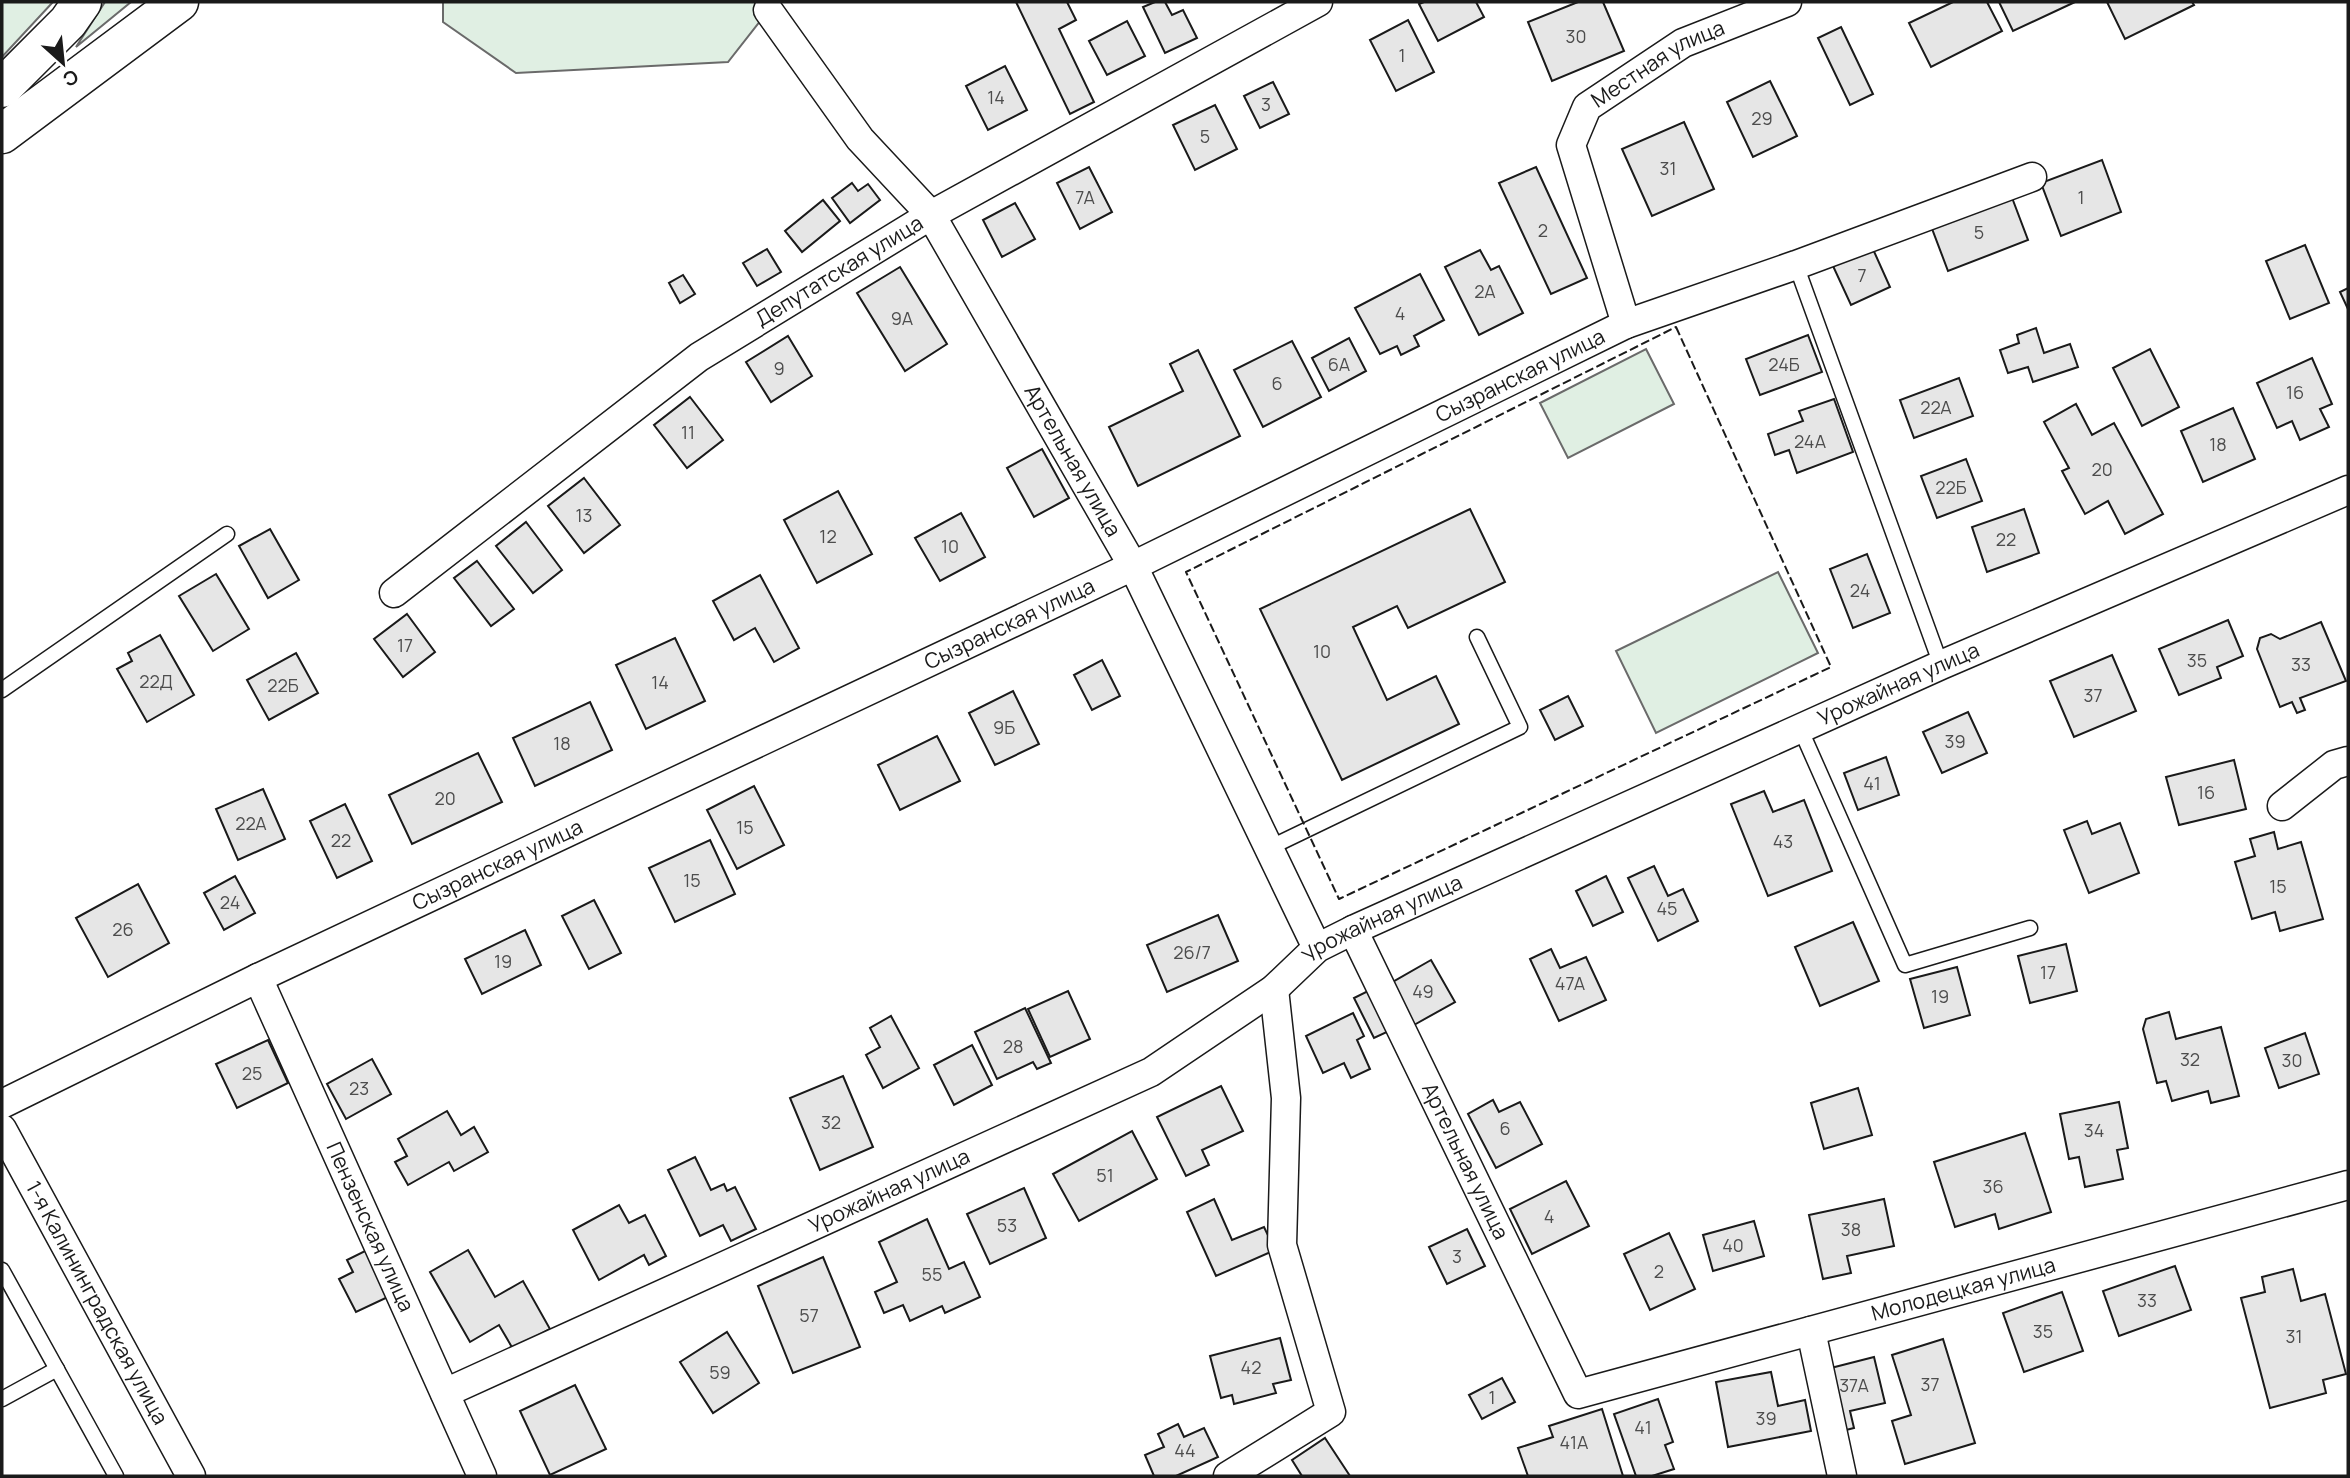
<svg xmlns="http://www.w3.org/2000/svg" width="2350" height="1478" viewBox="0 0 2350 1478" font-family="Manrope,sans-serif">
  <rect width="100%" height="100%" fill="#fff"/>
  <g fill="#e0efe3" stroke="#6a6a6a" stroke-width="2">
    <polygon points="2,2 53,2 2,57"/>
    <polygon points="105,2 131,2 76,47"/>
    <polygon points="443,2 775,2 728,62 516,73 443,22"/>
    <polygon points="1646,349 1674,404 1568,458 1540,403"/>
    <polygon points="1778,572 1818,653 1656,733 1616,651"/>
  </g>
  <g fill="#e6e6e6" stroke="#1a1a1a" stroke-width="2">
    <polygon points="1016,2 1067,2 1076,20 1059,29 1094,102 1070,114"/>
    <polygon points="1155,2 1165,2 1172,15 1183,10 1197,38 1165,53 1143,7"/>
    <polygon points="1424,2 1476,2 1484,17 1438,41 1419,4"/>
    <polygon points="1578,2 1603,2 1624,51 1552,81 1528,22"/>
    <polygon points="1953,2 1987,2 2002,31 1931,67 1909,23"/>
    <polygon points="1999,2 2075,2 2013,31"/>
    <polygon points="2107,2 2192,2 2194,5 2125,39"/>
    <polygon points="1408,20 1434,72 1396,91 1370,40"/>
    <polygon points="1127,21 1145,56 1107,75 1089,41"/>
    <polygon points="1841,27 1873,94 1850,105 1818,38"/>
    <polygon points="1005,66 1027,110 988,130 966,86"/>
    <polygon points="1770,81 1797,136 1753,157 1727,102"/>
    <polygon points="1273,82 1289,114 1260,128 1244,96"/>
    <polygon points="1215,105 1237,149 1195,170 1173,125"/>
    <polygon points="1684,122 1714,189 1652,216 1622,149"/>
    <polygon points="2102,160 2121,212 2061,236 2041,183"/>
    <polygon points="1089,167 1112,212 1080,229 1057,183"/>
    <polygon points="1536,167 1587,278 1551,294 1499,183"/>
    <polygon points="852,183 858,191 868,184 880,200 850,223 832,198"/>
    <polygon points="2011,195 2028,240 1948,271 1931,226"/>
    <polygon points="823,200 840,221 802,252 785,231"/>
    <polygon points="1015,203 1035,239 1002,257 983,220"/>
    <polygon points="2305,245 2329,303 2290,319 2266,261"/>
    <polygon points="1872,247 1890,287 1851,305 1833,266"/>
    <polygon points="767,249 781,272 757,286 743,263"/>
    <polygon points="1480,250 1491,270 1499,266 1523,313 1479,335 1445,267"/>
    <polygon points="900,267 947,344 905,371 857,293"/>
    <polygon points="1420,274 1444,320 1414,336 1419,346 1401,355 1397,346 1380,354 1355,308"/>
    <polygon points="683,275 695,294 680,303 669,283"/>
    <polygon points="2348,288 2348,309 2340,292"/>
    <polygon points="2036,328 2044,353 2070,344 2078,367 2033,382 2028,367 2008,373 2000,350 2019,343 2017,335"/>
    <polygon points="1808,335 1822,372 1760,395 1746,359"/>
    <polygon points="788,336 812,376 771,402 746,362"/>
    <polygon points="1349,338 1366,371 1329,391 1312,358"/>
    <polygon points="1292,341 1321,397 1263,427 1234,370"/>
    <polygon points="2150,349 2179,407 2142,426 2113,368"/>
    <polygon points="1198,350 1240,436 1138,486 1109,427 1183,391 1170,364"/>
    <polygon points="2312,358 2332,404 2320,409 2329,427 2300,440 2292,421 2277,428 2257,383"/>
    <polygon points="1959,378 1973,416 1914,438 1900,400"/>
    <polygon points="690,397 723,440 687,468 654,425"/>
    <polygon points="1834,399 1853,452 1797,473 1789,450 1775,455 1768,434 1803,421 1799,411"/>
    <polygon points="2076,404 2092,435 2114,423 2163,514 2125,534 2108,501 2085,514 2062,471 2069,468 2044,422"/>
    <polygon points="2233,408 2255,459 2203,482 2181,431"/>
    <polygon points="1042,449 1069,498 1034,517 1007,468"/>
    <polygon points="1966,459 1982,501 1937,518 1921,476"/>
    <polygon points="584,478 620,525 584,553 548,506"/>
    <polygon points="838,491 872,554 817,583 784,520"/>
    <polygon points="1470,509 1505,582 1408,628 1397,606 1353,627 1387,700 1436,676 1459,724 1342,780 1260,609"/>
    <polygon points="2024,509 2039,553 1987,572 1972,527"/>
    <polygon points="961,513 985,557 940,581 915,538"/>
    <polygon points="526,522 562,570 533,593 496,546"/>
    <polygon points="270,529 299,580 268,598 239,546"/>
    <polygon points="1867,554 1890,613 1853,628 1830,569"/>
    <polygon points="477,561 514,609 491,626 454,578"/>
    <polygon points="216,574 249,629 213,651 179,596"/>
    <polygon points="760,575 799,648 774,662 755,628 734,640 713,601"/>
    <polygon points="407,614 435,652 403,677 374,639"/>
    <polygon points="2228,620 2243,656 2217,667 2221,678 2179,695 2159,649"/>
    <polygon points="2321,622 2346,681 2300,698 2305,710 2297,713 2292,702 2280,707 2257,649 2260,638 2271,634 2280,639"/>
    <polygon points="160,635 194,695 147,722 117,669 132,661 128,653"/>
    <polygon points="675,638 705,701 646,729 616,665"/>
    <polygon points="296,653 318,693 269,720 247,680"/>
    <polygon points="2112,655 2136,711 2074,737 2050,681"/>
    <polygon points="1102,660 1120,696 1092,710 1074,675"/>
    <polygon points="1013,691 1039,744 995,765 969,713"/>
    <polygon points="1568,696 1583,726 1555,740 1540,710"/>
    <polygon points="590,702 612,750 535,786 513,738"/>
    <polygon points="1968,712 1987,753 1942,773 1923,732"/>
    <polygon points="937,736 960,781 900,810 878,765"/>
    <polygon points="478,753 502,802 412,844 389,795"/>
    <polygon points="1886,757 1899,795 1858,810 1844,773"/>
    <polygon points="2234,760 2246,809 2179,825 2166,777"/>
    <polygon points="754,786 784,845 737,869 707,810"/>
    <polygon points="263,789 285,839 238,860 216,809"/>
    <polygon points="1764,791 1773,812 1804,800 1832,871 1768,896 1731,804"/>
    <polygon points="345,804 372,861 337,878 310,821"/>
    <polygon points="2087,821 2092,834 2120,823 2139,873 2089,893 2064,830"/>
    <polygon points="2274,832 2278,849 2301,842 2323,919 2280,931 2275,912 2252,919 2235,862 2255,856 2250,839"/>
    <polygon points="710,840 735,894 675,922 649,868"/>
    <polygon points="1654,866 1668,896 1683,889 1698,921 1658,941 1628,878"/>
    <polygon points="235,876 255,913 224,930 204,893"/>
    <polygon points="1606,876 1623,912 1593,926 1576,891"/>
    <polygon points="138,884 169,943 108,977 76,918"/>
    <polygon points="594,900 621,953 589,969 562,916"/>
    <polygon points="1218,915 1238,961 1167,992 1147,945"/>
    <polygon points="1853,922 1879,981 1820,1006 1795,947"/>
    <polygon points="525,930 541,965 482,994 465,959"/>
    <polygon points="2066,944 2077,991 2030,1003 2018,956"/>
    <polygon points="1551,949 1560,968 1586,957 1606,1000 1559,1021 1530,959"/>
    <polygon points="1431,960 1455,1002 1414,1025 1391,983"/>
    <polygon points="1957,967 1970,1015 1924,1028 1910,979"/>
    <polygon points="1370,990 1389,1031 1374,1038 1354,998"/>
    <polygon points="1068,991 1090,1039 1050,1057 1028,1009"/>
    <polygon points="1025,1008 1051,1063 1037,1069 1033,1062 997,1079 975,1032"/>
    <polygon points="2169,1012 2176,1039 2221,1027 2239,1096 2211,1103 2208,1091 2172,1101 2166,1081 2157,1083 2143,1029 2146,1019"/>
    <polygon points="1353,1013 1364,1036 1357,1040 1370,1069 1351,1078 1344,1063 1323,1073 1306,1036"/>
    <polygon points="891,1016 919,1068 883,1088 866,1055 880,1047 870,1028"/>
    <polygon points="2305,1033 2319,1074 2279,1088 2265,1048"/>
    <polygon points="268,1040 288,1083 237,1108 216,1064"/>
    <polygon points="972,1045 992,1085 954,1105 934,1065"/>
    <polygon points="372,1059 391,1094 346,1119 327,1084"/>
    <polygon points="843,1076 873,1147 820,1170 790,1098"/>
    <polygon points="1221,1086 1243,1131 1202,1150 1209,1165 1186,1176 1157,1117"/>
    <polygon points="1858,1088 1872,1135 1824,1149 1811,1103"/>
    <polygon points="1493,1100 1499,1112 1520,1102 1542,1144 1496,1168 1468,1114"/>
    <polygon points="2119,1102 2128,1148 2117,1150 2123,1179 2085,1187 2079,1157 2069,1159 2060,1114"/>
    <polygon points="447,1111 461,1135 474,1127 488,1152 454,1171 449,1162 408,1185 395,1162 407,1156 398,1139"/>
    <polygon points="1132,1131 1157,1179 1079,1221 1053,1174"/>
    <polygon points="2025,1133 2051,1212 1999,1229 1995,1214 1955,1227 1934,1162"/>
    <polygon points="695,1157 711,1190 724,1184 727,1191 735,1187 756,1229 731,1241 723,1225 700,1236 668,1170"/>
    <polygon points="1566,1181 1589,1226 1532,1254 1510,1209"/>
    <polygon points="1024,1188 1046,1238 990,1264 967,1214"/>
    <polygon points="1214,1199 1232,1240 1264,1227 1275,1250 1216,1276 1187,1212"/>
    <polygon points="1884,1199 1894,1246 1847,1256 1851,1273 1823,1279 1809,1215"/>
    <polygon points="619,1205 629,1223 645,1215 666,1256 649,1265 644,1255 599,1280 573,1230"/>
    <polygon points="927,1219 949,1269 964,1262 980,1297 945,1313 942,1306 910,1321 903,1305 884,1313 875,1292 897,1282 879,1242"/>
    <polygon points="1754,1221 1764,1256 1713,1271 1703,1235"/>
    <polygon points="1467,1229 1485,1266 1447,1284 1429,1247"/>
    <polygon points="1669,1233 1695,1289 1650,1310 1624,1254"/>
    <polygon points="367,1250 390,1296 356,1312 339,1279 353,1272 347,1260"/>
    <polygon points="468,1250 495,1297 523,1281 550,1329 513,1349 499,1325 470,1342 430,1272"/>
    <polygon points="823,1257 860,1347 793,1373 758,1286"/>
    <polygon points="2175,1266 2191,1310 2119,1336 2103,1291"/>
    <polygon points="2293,1269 2301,1301 2325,1294 2346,1374 2323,1380 2326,1393 2270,1408 2241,1298 2265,1292 2262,1277"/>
    <polygon points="2062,1292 2083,1351 2024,1372 2003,1313"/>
    <polygon points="727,1332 759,1383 713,1413 680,1362"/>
    <polygon points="1280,1338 1291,1380 1273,1384 1276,1393 1234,1404 1232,1395 1221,1398 1210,1356"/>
    <polygon points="1943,1339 1975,1443 1905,1464 1892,1421 1911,1415 1892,1355"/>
    <polygon points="1874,1357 1885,1403 1850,1411 1854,1428 1838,1432 1823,1370"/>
    <polygon points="1771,1372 1778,1406 1805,1400 1811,1431 1728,1447 1716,1382"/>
    <polygon points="1502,1378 1515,1402 1482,1419 1469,1395"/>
    <polygon points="575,1385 606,1449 550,1475 520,1411"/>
    <polygon points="1658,1399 1673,1442 1665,1445 1674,1469 1652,1476 1636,1476 1614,1414"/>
    <polygon points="1602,1409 1623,1476 1528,1476 1518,1448 1553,1437 1549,1426"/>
    <polygon points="1178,1424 1184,1437 1204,1428 1218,1457 1176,1476 1154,1476 1145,1455 1164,1447 1158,1434"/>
    <polygon points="1325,1438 1350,1476 1302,1476 1292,1460"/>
  </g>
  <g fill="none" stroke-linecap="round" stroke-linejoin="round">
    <g stroke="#1a1a1a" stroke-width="17">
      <g id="service">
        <polyline points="1796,265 1941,665"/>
        <polyline points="2,690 227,534"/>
        <polyline points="1800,728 1905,965 2030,928"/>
        <polyline points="1269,848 1520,727 1477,637"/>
        <polyline points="2,1270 116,1476"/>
        <polyline points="2,1399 57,1369"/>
      </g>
    </g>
    <g stroke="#1a1a1a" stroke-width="31">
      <g id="minor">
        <path id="s1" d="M768,10L860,139L931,215L1133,566L1317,948"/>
        <path id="s2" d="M1626,324L1571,145L1587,107L1683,43L1787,2"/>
        <path id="s3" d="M394,593L699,357L931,215L1318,2"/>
        <polyline points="2282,806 2334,765 2348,761"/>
        <path id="s4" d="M1353,930L1578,1394L2348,1185"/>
        <path id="s5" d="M258,978L482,1476"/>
        <path id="s6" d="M2,1104L258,978L1133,566L1626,324L1796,265L2032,177"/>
        <path id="s7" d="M2,1129L191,1476"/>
        <polyline points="1811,1331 1842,1476"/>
        <path id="s8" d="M445,1393L1151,1072L1274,989L1317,948L1353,930L1941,665L2348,490"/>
        <polyline points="1228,1476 1331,1412 1282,1245 1286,1098 1274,989"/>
      </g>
    </g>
    <g stroke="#1a1a1a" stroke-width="41">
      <g id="secondary">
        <polyline points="2,88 68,22 82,2"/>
        <polyline points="2,134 179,2"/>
      </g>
    </g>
    <use href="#service" stroke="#fff" stroke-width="14"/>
    <use href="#minor" stroke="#fff" stroke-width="28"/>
    <use href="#secondary" stroke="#fff" stroke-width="38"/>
    <polygon stroke="#1a1a1a" stroke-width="2" stroke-dasharray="9 3.5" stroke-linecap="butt" points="1676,327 1831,667 1339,899 1186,572"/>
  </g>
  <g text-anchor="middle" stroke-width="5" stroke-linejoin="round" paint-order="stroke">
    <g font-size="18" fill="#4d4d4d">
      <text x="1576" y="43">30</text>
      <text x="1402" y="62">1</text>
      <text x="996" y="104">14</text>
      <text x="1266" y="111">3</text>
      <text x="1762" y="125">29</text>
      <text x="1205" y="143">5</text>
      <text x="1668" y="175">31</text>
      <text x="1085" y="204">7А</text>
      <text x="2081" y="204">1</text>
      <text x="1543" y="237">2</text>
      <text x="1979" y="239">5</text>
      <text x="1862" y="282">7</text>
      <text x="1485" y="298">2А</text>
      <text x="1400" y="320">4</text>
      <text x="902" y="325">9А</text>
      <text x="1339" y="371">6А</text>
      <text x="1784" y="371">24Б</text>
      <text x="779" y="375">9</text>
      <text x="1277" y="390">6</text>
      <text x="2295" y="399">16</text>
      <text x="1936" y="414">22А</text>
      <text x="688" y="439">11</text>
      <text x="1810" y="448">24А</text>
      <text x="2218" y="451">18</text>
      <text x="2102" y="476">20</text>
      <text x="1951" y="494">22Б</text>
      <text x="584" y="522">13</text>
      <text x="828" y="543">12</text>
      <text x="2006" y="546">22</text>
      <text x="950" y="553">10</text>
      <text x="1860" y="597">24</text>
      <text x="405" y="652">17</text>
      <text x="1322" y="658">10</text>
      <text x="2197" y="667">35</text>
      <text x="2301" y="671">33</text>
      <text x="156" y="688">22Д</text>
      <text x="660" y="689">14</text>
      <text x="283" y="692">22Б</text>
      <text x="2093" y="702">37</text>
      <text x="1004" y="734">9Б</text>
      <text x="1955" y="748">39</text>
      <text x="562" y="750">18</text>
      <text x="1872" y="790">41</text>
      <text x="2206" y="799">16</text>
      <text x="445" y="805">20</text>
      <text x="251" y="830">22А</text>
      <text x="745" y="834">15</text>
      <text x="341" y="847">22</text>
      <text x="1783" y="848">43</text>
      <text x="692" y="887">15</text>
      <text x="2278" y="893">15</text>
      <text x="230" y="909">24</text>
      <text x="1667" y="915">45</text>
      <text x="123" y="936">26</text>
      <text x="1192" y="959">26/7</text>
      <text x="503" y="968">19</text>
      <text x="2048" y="979">17</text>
      <text x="1570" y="990">47А</text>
      <text x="1423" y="998">49</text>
      <text x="1940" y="1003">19</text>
      <text x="1013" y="1053">28</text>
      <text x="2190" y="1066">32</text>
      <text x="2292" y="1067">30</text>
      <text x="252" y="1080">25</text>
      <text x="359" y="1095">23</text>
      <text x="831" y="1129">32</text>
      <text x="1505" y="1135">6</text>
      <text x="2094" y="1137">34</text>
      <text x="1105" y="1182">51</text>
      <text x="1993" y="1193">36</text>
      <text x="1549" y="1223">4</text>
      <text x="1007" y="1232">53</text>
      <text x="1851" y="1236">38</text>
      <text x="1733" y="1252">40</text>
      <text x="1457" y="1263">3</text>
      <text x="1659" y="1278">2</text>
      <text x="932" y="1281">55</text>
      <text x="2147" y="1307">33</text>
      <text x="809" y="1322">57</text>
      <text x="2043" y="1338">35</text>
      <text x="2294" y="1343">31</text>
      <text x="1251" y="1374">42</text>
      <text x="720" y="1379">59</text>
      <text x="1930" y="1391">37</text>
      <text x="1854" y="1392">37А</text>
      <text x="1492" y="1404">1</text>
      <text x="1766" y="1425">39</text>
      <text x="1643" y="1434">41</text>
      <text x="1574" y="1449">41А</text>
      <text x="1185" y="1457">44</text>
    </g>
    <g font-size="21" fill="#1a1a1a" stroke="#fff">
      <text dy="7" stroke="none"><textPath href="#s2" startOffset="312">Местная улица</textPath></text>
      <text dy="7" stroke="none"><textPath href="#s3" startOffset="550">Депутатская улица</textPath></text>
      <text dy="7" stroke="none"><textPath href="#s6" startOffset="1684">Сызранская улица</textPath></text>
      <text dy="7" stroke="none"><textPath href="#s1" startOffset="546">Артельная улица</textPath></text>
      <text dy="7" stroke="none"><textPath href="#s6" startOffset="1116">Сызранская улица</textPath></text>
      <text dy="7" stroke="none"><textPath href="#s8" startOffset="1622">Урожайная улица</textPath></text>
      <text dy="7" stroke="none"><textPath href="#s6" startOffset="550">Сызранская улица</textPath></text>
      <text dy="7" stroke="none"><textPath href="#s8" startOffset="1055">Урожайная улица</textPath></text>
      <text dy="7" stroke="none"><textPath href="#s4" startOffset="257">Артельная улица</textPath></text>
      <text dy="7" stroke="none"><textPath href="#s8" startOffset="488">Урожайная улица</textPath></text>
      <text dy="7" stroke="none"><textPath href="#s5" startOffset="273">Пензенская улица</textPath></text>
      <text dy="7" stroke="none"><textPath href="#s4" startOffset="915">Молодецкая улица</textPath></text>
      <text dy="7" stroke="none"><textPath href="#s7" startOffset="198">1-я Калининградская улица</textPath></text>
    </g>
  </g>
  <rect width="2350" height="1478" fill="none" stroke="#1a1a1a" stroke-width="7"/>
  <g transform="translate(63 63) rotate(153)" stroke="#ffffff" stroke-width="5" paint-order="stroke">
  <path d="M0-5L12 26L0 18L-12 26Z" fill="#1a1a1a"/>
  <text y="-10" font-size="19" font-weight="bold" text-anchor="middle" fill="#1a1a1a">С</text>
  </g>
</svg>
